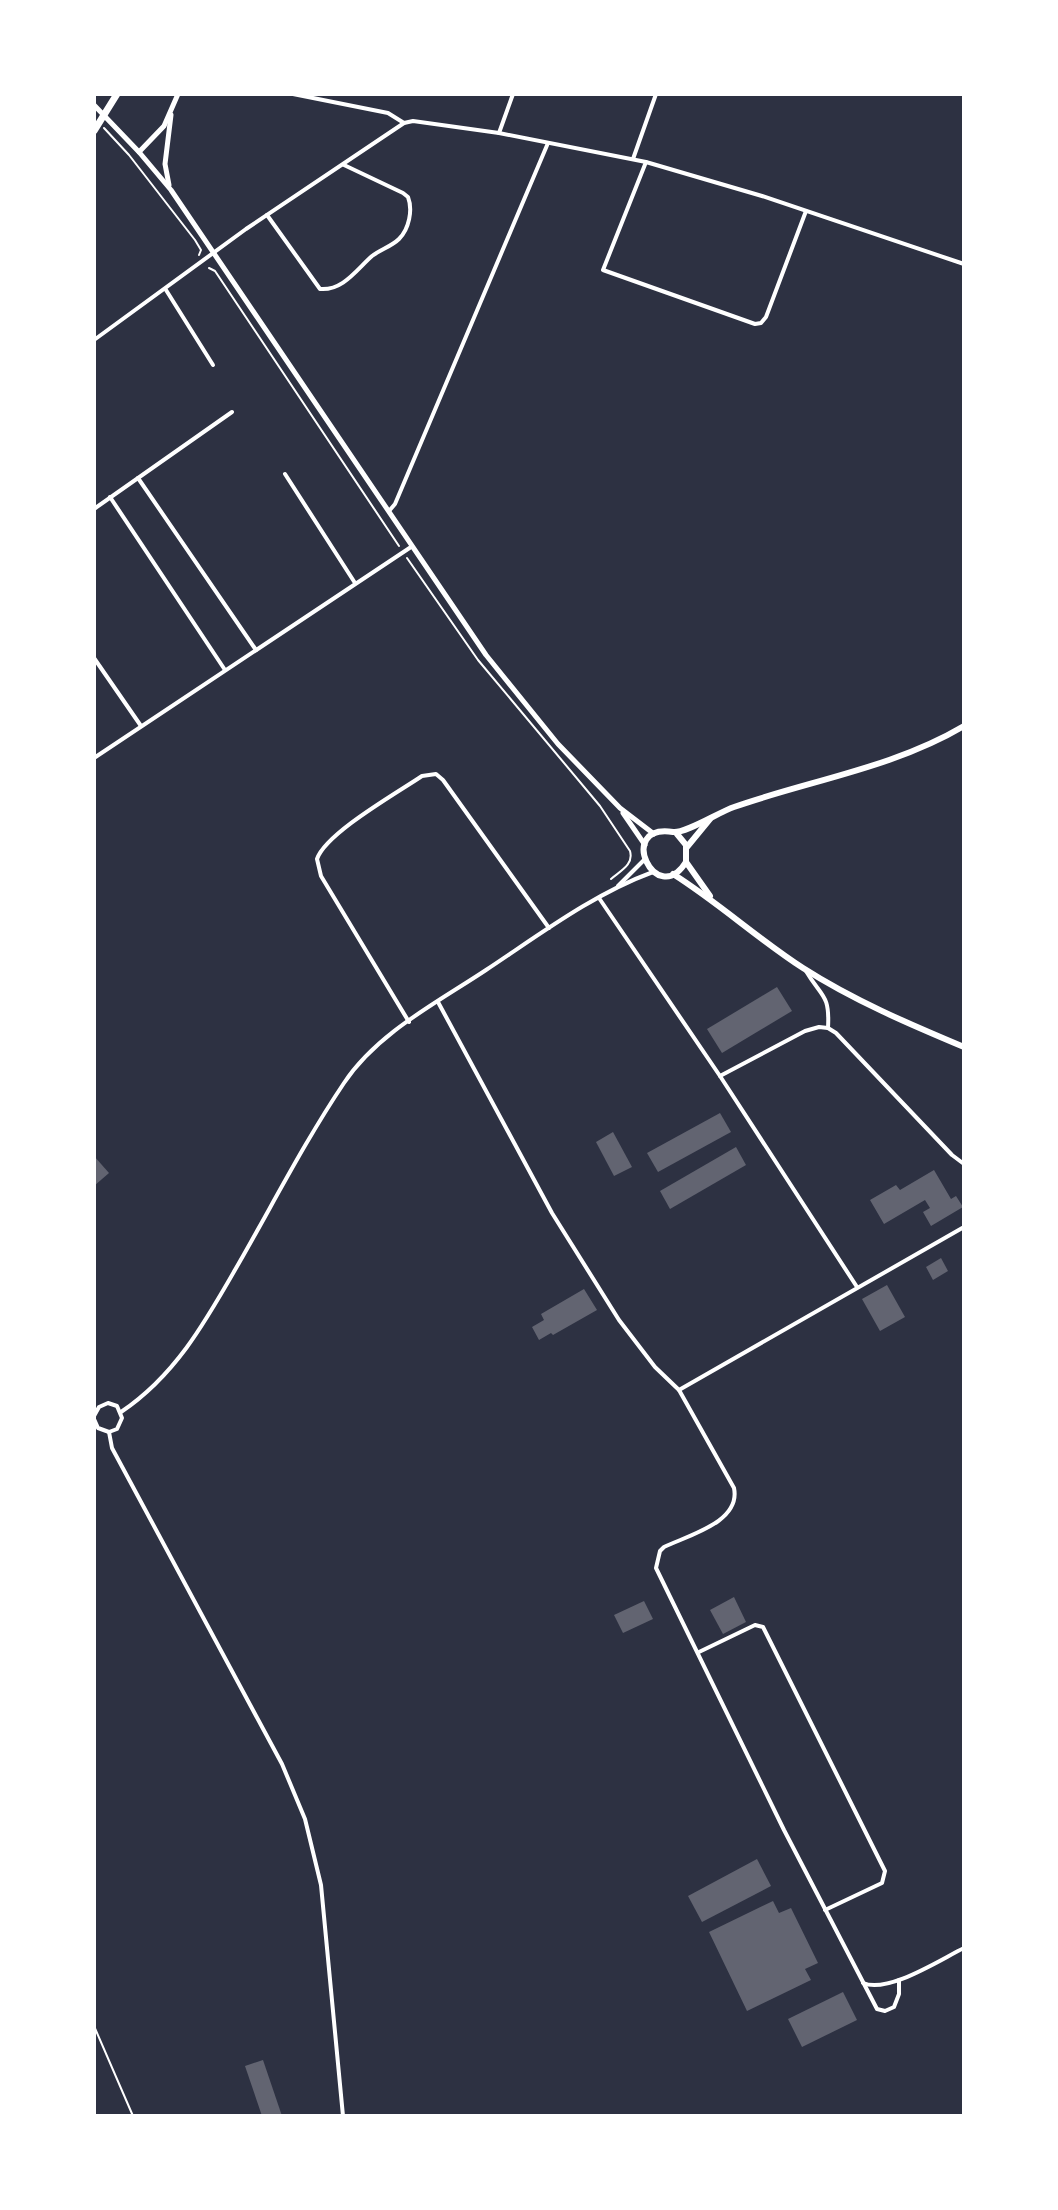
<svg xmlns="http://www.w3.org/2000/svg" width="1058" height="2210" viewBox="0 0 1058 2210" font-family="'IBM Plex Serif',serif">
  <rect width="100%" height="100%" fill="#2d3142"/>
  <g fill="#626471">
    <polygon points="777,987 792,1011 722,1053 707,1029"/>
    <polygon points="720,1113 731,1132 658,1172 647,1153"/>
    <polygon points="613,1132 632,1167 614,1176 596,1142"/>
    <polygon points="736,1147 746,1165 670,1209 660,1191"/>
    <polygon points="94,1156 109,1173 94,1186"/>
    <polygon points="934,1170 951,1199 956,1196 963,1207 931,1226 923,1212 930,1208 925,1200 884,1224 870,1200 896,1185 900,1190"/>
    <polygon points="941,1258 948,1271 933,1280 926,1267"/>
    <polygon points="887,1285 905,1317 880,1331 862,1299"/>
    <polygon points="584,1289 597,1310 553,1335 551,1333 539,1340 532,1327 544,1320 541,1314"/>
    <polygon points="734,1597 746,1622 723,1634 710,1610"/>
    <polygon points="644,1601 653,1619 623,1633 614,1615"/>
    <polygon points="757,1859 771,1886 702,1922 688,1896"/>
    <polygon points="773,1901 779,1913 791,1908 818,1963 805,1969 811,1980 747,2011 709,1932"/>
    <polygon points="843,1992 857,2020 802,2047 788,2019"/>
    <polygon points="263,2060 282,2116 262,2116 245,2066"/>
  </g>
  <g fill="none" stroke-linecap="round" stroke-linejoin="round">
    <g stroke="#fff" stroke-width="2">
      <polyline points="104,128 129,155 195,240 201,250 199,255"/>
      <polyline points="209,268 215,271 399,546"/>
      <path d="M407,558L478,660L600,806L630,851C634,865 620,871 611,879"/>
      <polyline points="94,2026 133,2116"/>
    </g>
    <g stroke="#fff" stroke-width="4">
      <polyline points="293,94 388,113 404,123"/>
      <polyline points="499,133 513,94"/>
      <polyline points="633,159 656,94"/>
      <polyline points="646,162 603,270 755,324 761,323 766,317 806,211"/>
      <path d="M267,215L320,289C343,291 357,269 372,256C380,250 392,246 399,239C409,229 413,210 408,197L403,193L344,165"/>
      <polyline points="166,290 213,365"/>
      <polyline points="94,340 246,229 404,123 413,121 499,133 646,162 762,196 964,264"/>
      <polyline points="285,474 355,583"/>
      <polyline points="138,478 256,650"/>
      <polyline points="110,497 225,670"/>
      <polyline points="94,509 232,412"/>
      <polyline points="389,511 395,504 548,143"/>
      <polyline points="94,658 141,726"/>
      <polyline points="94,758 411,547"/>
      <polyline points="618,886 644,860"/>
      <polyline points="599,898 720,1076 857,1287"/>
      <path d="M806,971C821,997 830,993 828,1028"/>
      <path d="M438,1002L552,1213L619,1320L655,1367L679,1390L734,1488C741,1522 689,1535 664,1547L660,1551L656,1568L784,1830L877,2009L885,2011L894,2007L899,1994V1980"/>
      <path d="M409,1022L321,876L317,859C326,833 397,793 422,776L436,774L443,780L549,928"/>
      <polyline points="720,1076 805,1031 819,1027 828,1028 836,1033 952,1155 964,1164"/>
      <polyline points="679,1390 964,1227"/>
      <path d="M121,1412C179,1373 209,1315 243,1256C276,1198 307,1138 344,1083C377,1033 438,1002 486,970C539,935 593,894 653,872"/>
      <polyline points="94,1416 99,1407 108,1403 117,1406 122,1418 117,1429 109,1432 98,1428 94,1419"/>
      <polyline points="109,1432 112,1448 282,1764 305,1819 321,1885 343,2116"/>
      <polyline points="699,1652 755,1625 763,1627 885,1871 882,1883 825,1910"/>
      <path d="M863,1983C888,1994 941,1959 964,1948"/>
    </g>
    <g stroke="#fff" stroke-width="5">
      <polyline points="94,105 139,152 171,190 486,655 558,744 620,808 654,834"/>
      <polyline points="139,152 164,126 178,94"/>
      <polyline points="169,185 165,164 171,115"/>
      <polyline points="623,813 645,845"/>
    </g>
    <g stroke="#fff" stroke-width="6">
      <path d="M677,834L686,845V862C656,910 615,823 673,832C685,834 719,812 734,807C811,780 893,768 964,726"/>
      <polyline points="687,847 710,819"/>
      <polyline points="686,862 710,896"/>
      <path d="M673,874C719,903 758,939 803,968C853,1000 909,1024 964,1047"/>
    </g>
    <polyline stroke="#fff" stroke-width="7" points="94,131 117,94"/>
  </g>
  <rect width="1058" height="2210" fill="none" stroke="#ffffff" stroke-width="192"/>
</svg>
